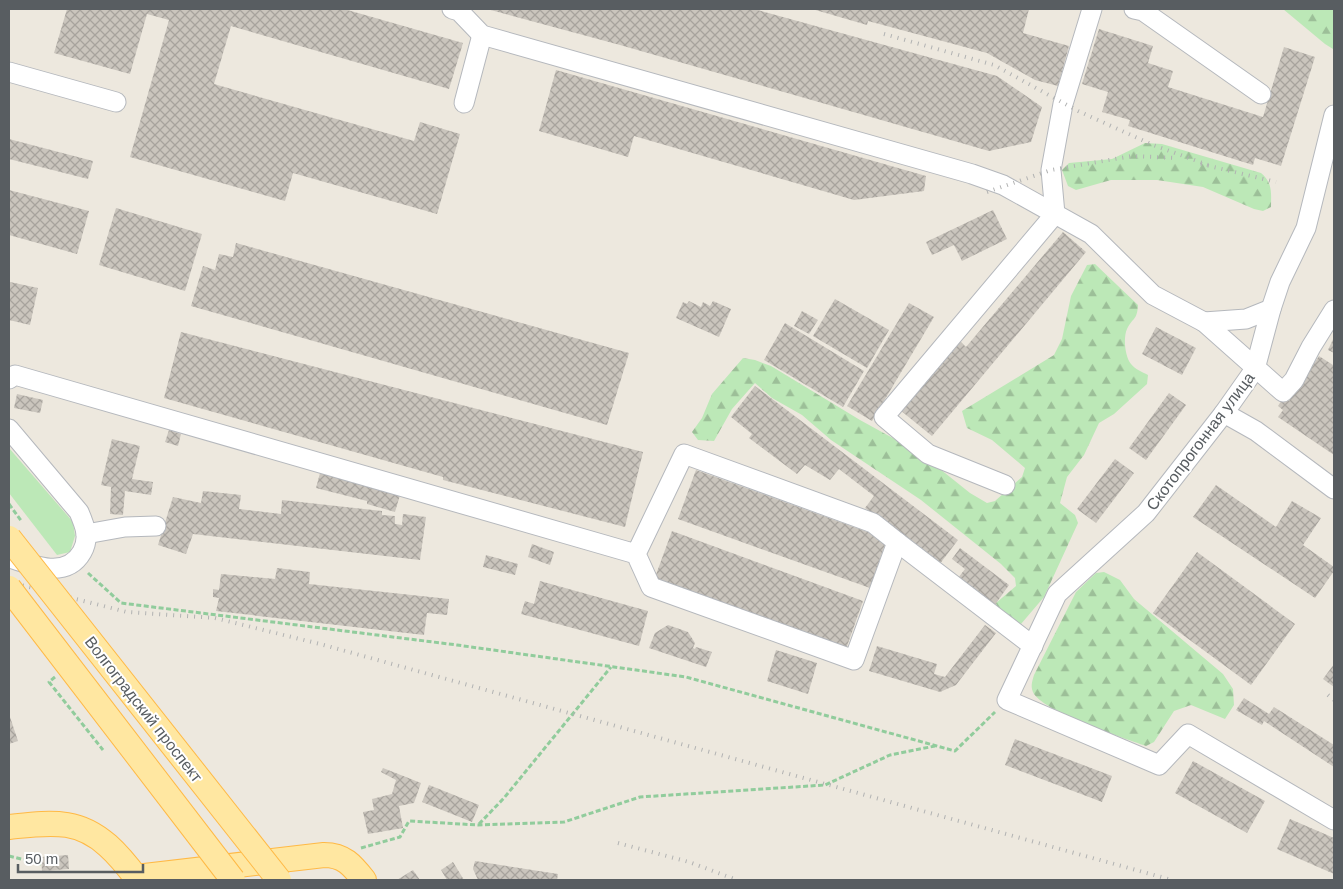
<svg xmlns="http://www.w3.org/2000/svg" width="1343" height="889" viewBox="0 0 1343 889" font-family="Arial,sans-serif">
  <defs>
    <pattern id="forest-firs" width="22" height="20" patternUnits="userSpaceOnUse" patternTransform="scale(1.25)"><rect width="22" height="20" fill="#bce8b7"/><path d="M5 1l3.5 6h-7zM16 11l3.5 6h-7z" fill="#9cbf98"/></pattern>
    <pattern id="building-cross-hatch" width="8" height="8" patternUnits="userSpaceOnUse" patternTransform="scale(1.25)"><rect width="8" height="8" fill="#cac5bd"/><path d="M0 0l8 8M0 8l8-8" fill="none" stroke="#a7a39d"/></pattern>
  </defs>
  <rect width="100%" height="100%" fill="#ede8de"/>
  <polygon fill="#bce8b7" points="9,448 73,522 75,536 70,552 57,555 9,493"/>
  <g fill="url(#forest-firs)">
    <polygon points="1283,9 1334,9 1334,47 1333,49 1325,44"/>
    <path d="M1145,143L1162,144L1261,173C1273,183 1271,193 1271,207L1263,211L1254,209L1203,187L1157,180H1111L1076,190L1068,186L1062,170L1069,163L1112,159Z"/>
    <path d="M1095,264L1138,305C1137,321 1133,317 1127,329C1123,338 1125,357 1131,364C1135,369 1142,372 1148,375L1147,384L1114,414L1099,423L1084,455L1067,477L1060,503L1075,515L1078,523L1044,597L1021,624L998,611L996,603L1016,586L1015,578L1001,564L921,500L831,440L802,415L772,398L755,383L732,409L714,441L698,440L692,432L702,418L712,394L743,358L755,360L771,366L860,420L920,453L970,493L987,503L995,501L1022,477L1025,468L992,440L967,428L962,411L1054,355L1062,339L1071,296L1087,265Z"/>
    <path d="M1104,572L1120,580L1134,599L1223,674L1233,689L1234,705L1225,719L1191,705L1174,711L1154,742L1146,746C1121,737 1047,713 1034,694C1030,687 1032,682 1034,675L1076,592L1096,573Z"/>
  </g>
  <g fill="url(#building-cross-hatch)">
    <polygon points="67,9 344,9 463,43 449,89 231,26 214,84 414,141 420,122 460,134 437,214 293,173 285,201 130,157 169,20 147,14 130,74 54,53"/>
    <polygon points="487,9 754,9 997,76 1042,107 1031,142 989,151 620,45"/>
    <polygon points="812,9 1029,9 1023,33 1069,46 1058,86 1035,80 987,53 868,21 867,25"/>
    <polygon points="1099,29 1153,46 1148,63 1173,71 1168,87 1263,117 1284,47 1315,57 1281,166 1255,158 1253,165 1128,126 1130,120 1102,112 1108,92 1082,84"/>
    <polygon points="556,70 926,176 924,191 854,200 634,136 628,157 539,131"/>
    <polygon points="9,139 93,161 88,179 9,159"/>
    <polygon points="9,190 89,211 77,254 9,235"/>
    <polygon points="116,208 202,234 185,291 99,265"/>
    <polygon points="993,210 1007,239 962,261 954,245 932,255 926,242"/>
    <polygon points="1063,232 1086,252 932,436 900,410 959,340 966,347"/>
    <polygon points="236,243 629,353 607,425 191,306 203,266 215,270 219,254 233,257"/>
    <polygon points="10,282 38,288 30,325 9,320 9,286"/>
    <polygon points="835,299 889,330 867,368 813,336"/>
    <polygon points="689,301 701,307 703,302 710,306 713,301 731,309 719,337 676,318 683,302 687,304"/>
    <polygon points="909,303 934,317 872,421 847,406"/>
    <polygon points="802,311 818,320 809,334 794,326"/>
    <polygon points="785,323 864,371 843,407 764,360"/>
    <polygon points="1156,327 1196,348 1182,375 1142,354"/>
    <polygon points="181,332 643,452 625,527 443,480 443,477 164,398"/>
    <polygon points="1334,337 1334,353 1328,350"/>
    <polygon points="1319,356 1333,365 1334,363 1334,455 1278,417 1283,410 1278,406 1283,398 1289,401"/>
    <polygon points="755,386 958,540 939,565 865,508 874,496 839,469 830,480 805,465 797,474 749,438 752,434 731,417"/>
    <polygon points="1169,393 1186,405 1146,460 1129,448"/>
    <polygon points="17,394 43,400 40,413 14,408"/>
    <polygon points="169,430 181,434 178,446 165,442"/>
    <polygon points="112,439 140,446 132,479 153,482 151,495 125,491 123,515 110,514 111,487 101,485"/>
    <polygon points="1115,459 1134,473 1096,523 1077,509"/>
    <polygon points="696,470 887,539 870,588 678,519"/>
    <polygon points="320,473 400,495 395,512 367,504 367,501 316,488"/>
    <polygon points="1216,485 1276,527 1292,501 1321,518 1303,545 1334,567 1334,571 1315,598 1193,517"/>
    <polygon points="203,491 241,495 239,509 281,514 282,500 382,511 382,515 395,516 395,524 402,525 403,514 426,517 420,560 193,534 186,554 158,545 173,497 201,503"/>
    <polygon points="672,531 863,601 846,649 654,580"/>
    <polygon points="532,544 554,552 550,565 528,557"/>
    <polygon points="960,548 1009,585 992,609 955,582 965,569 952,559"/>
    <polygon points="1197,552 1295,624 1251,685 1153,613"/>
    <polygon points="486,555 518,564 515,575 483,567"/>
    <polygon points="277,568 310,572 309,584 449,599 447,615 427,613 424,635 216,611 219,598 213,597 213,589 219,590 221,574 275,579"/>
    <polygon points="540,581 648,611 639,646 521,614 525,601 534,604"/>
    <polygon points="668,625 688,632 695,643 693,648 695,649 696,647 712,652 706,667 649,648 655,633"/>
    <polygon points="985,625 996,633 956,685 940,692 869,671 877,646 937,664 934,674 945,677"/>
    <polygon points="776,650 817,663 808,694 767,681"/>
    <polygon points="1334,664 1334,687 1323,679"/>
    <polygon points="1244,698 1269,714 1274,707 1334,745 1334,767 1264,721 1262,725 1236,710"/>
    <polygon points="9,714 18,741 9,744"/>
    <polygon points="1015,739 1112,776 1102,802 1005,765"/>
    <polygon points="1193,761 1265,801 1247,833 1175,793"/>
    <polygon points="383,768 421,783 414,803 399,806 403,828 368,834 363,812 374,810 372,799 392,794 396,780 381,772"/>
    <polygon points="429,785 479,805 472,822 422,802"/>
    <polygon points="1290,819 1334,838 1334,874 1277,849"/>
    <polygon points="68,855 69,869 42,871 41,857"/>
    <polygon points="475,861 558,874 557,880 478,880 473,869"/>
    <polygon points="453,862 464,880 447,880 441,870"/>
    <polygon points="413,870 420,880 397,880"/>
  </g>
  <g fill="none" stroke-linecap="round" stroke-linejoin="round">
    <g stroke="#b5b8bd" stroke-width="21">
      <g id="minor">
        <polyline points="452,9 459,11 482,35 972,174 1003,185 1091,234 1153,295 1204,322 1283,392 1294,380 1311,347 1334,310"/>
        <polyline points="1134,9 1143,11 1261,94"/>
        <polyline points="9,72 116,102"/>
        <polyline points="464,103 482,35"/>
        <polyline points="1334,115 1306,228 1280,282 1271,309 1255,369 1224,413 1146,513 1057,594 1007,700 1159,765 1188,734 1334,820"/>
        <polyline points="1204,322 1246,319 1271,309"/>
        <polyline points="9,379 15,375 636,554 651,587 854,660 897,542 873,523 684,454 636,554"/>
        <polyline points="1224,413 1256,431 1334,489"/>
        <path d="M9,429L79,512C85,526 90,538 82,552C66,580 33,565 9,558"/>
        <polyline points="1005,485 928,454 884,417 1055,214 1051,170 1063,104 1092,9"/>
        <polyline points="86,534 125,527 156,526"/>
        <polyline points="897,542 1033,646"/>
      </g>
    </g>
    <g stroke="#ffb945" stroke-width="26">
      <g id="major">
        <path d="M9,827C28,825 48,822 67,825C99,830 120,856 138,880"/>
        <path d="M136,877L324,855C344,855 352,865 364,880"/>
      </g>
    </g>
    <g stroke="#91cc9c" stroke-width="3" stroke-dasharray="5 2.5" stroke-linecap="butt">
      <polyline points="88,573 121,603 457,645 686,677 955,751 995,712"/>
      <polyline points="55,677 49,682 103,750"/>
      <polyline points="479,824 504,798 611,667"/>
      <polyline points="361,848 400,837 409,821 478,825 564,822 640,797 825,785 890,755 935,746"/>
      <polyline points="9,856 41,864"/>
    </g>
    <use href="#minor" stroke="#fff" stroke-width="19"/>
    <use href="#major" stroke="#ffe7a1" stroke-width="24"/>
    <g stroke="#b1b2b2" stroke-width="4" stroke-dasharray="1 6" stroke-linecap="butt">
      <polyline points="884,34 994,65 1078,111 1153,145 1208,165"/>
      <polyline points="1201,164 1276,182"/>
      <polyline points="987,192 1051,170 1132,156 1176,158"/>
      <polyline points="9,582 127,612 215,618 320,644 1172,880"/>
      <polyline points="1328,695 1334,700"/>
      <polyline points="618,843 689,862 737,880"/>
    </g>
    <g stroke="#ffb945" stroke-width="26" stroke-linecap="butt">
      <g id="major-bridge">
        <polyline points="9,538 279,880"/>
        <polyline points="9,588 233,880"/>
      </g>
    </g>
    <polyline stroke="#91cc9c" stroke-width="3" stroke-dasharray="5 2.5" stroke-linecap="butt" points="9,504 22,522"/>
    <use href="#major-bridge" stroke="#ffe7a1" stroke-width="24"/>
  </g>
  <g text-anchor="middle" stroke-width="4" stroke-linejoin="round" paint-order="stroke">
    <g font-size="16" fill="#585d61" stroke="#fff">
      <text transform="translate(1200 441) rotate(-53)" y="6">Скотопрогонная улица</text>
      <text transform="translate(144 709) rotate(52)" y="6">Волгоградский проспект</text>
    </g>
  </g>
  <rect width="1343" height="889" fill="none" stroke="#585d61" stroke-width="20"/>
  <path d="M18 864v8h125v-8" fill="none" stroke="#585d61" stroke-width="2.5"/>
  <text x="25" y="864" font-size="15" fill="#585d61" stroke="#ffffff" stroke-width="4" paint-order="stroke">50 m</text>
</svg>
